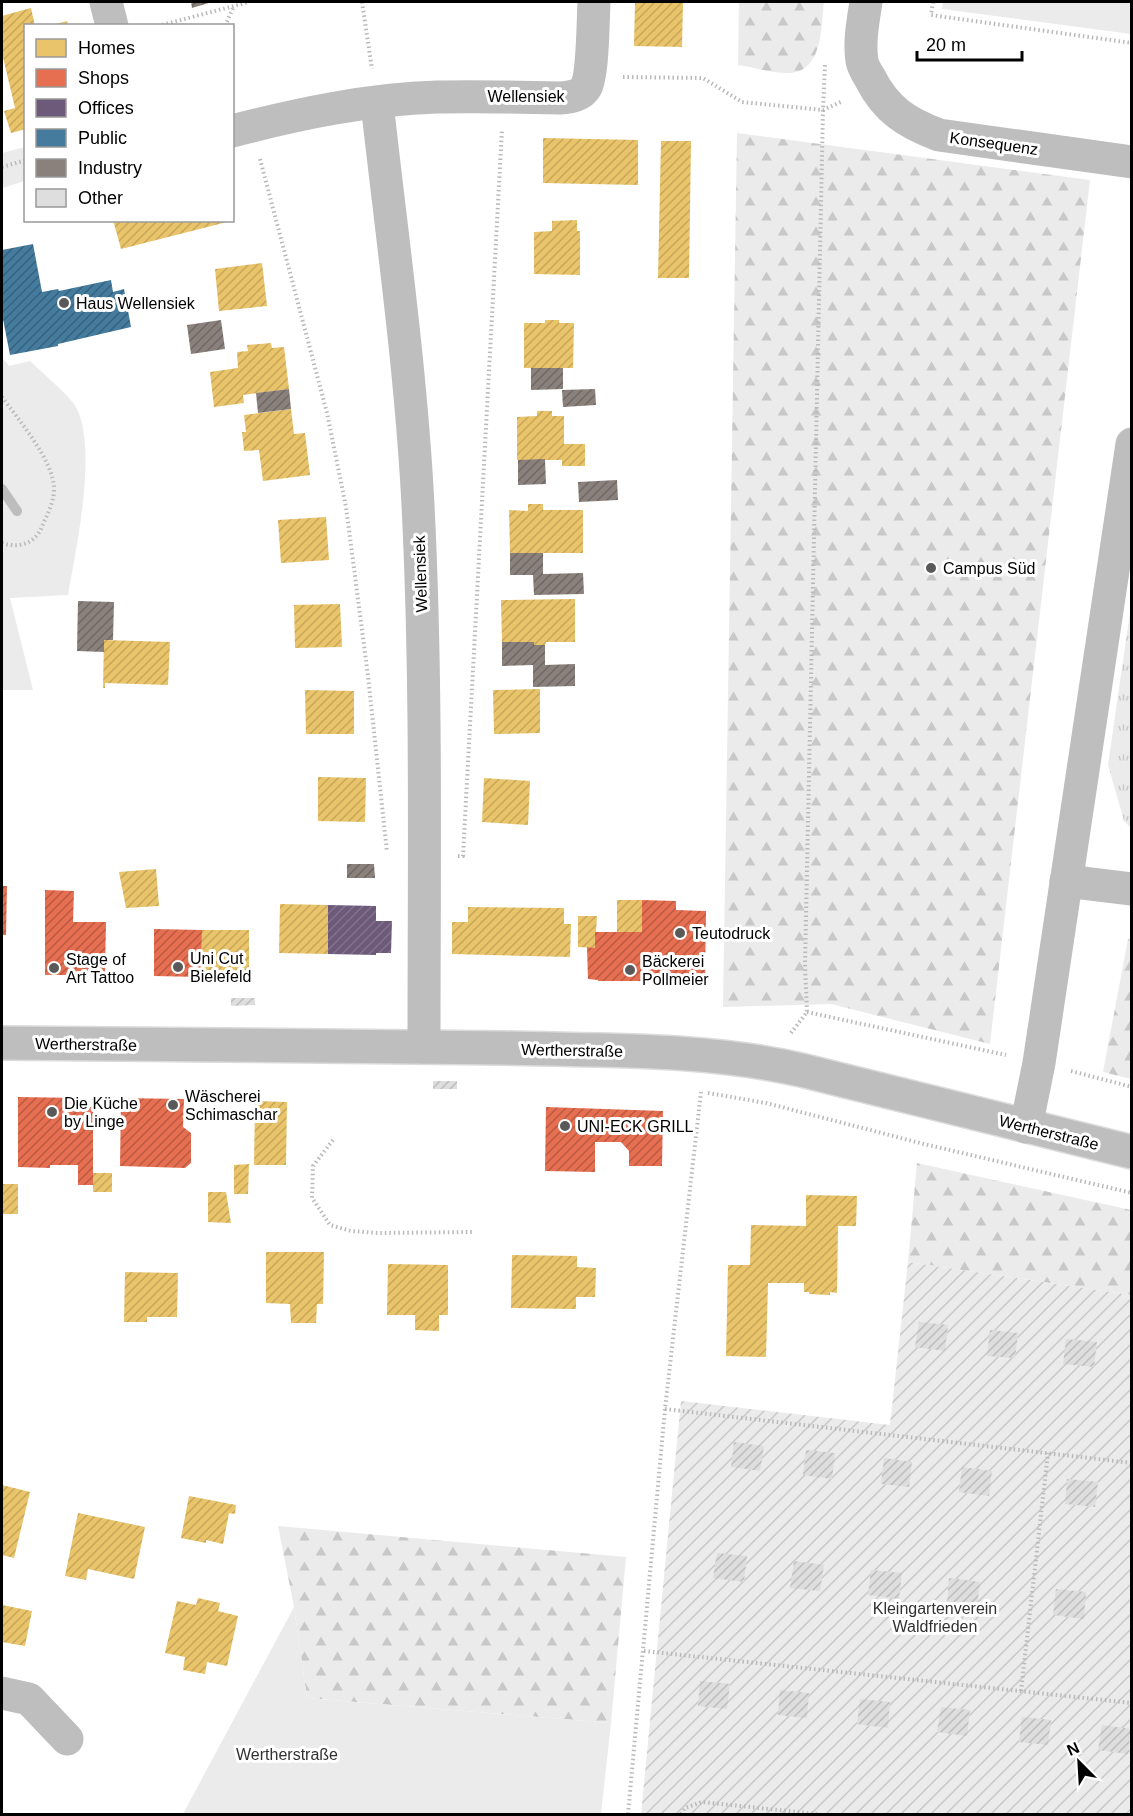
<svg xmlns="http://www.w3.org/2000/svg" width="1133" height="1816" viewBox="0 0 1133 1816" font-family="Arial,sans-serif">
  <defs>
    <pattern id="grass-tufts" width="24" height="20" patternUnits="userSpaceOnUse" patternTransform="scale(1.5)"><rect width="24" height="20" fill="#ebebeb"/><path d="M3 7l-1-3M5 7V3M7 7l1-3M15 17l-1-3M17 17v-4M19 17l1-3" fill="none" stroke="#c8c8c8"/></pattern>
    <pattern id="forest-firs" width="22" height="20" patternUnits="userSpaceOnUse" patternTransform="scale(1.5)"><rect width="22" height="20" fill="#ebebeb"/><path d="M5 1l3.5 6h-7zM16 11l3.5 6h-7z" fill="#c8c8c8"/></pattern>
    <pattern id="garden-furrows" width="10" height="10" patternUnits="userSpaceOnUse" patternTransform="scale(1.5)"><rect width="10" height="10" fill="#ebebeb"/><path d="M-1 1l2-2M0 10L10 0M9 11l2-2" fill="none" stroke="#c8c8c8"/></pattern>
    <pattern id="homes-hatch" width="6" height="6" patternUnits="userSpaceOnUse" patternTransform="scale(1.5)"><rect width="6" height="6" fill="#e9c46a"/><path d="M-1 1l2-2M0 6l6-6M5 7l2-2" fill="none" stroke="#c6a75a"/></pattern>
    <pattern id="shops-hatch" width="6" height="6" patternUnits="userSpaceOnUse" patternTransform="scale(1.5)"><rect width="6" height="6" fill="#e76f51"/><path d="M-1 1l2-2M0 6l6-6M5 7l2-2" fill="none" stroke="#b95941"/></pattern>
    <pattern id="offices-hatch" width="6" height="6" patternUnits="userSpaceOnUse" patternTransform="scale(1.5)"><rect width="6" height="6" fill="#6d597a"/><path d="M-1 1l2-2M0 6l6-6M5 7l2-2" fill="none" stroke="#82748b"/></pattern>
    <pattern id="public-hatch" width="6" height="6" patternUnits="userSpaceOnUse" patternTransform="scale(1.5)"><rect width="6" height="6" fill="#457b9d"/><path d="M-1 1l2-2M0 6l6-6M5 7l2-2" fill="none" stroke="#37627e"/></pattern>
    <pattern id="industry-hatch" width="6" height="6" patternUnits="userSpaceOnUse" patternTransform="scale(1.5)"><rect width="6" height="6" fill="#8a817c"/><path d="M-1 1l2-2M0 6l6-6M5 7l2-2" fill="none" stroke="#6e6763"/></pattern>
    <pattern id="building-hatch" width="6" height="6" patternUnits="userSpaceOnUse" patternTransform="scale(1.5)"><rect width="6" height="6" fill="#dedede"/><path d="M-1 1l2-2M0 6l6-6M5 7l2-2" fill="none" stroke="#bdbdbd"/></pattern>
  </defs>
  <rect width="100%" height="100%" fill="#fff"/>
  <polygon fill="url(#grass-tufts)" points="1131,605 1131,828 1124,821 1108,765"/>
  <g fill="url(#forest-firs)">
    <path d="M739,2H824C821,27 823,72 789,73C773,74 754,67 738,65Z"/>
    <polygon points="737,133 1090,180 990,1044 831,1004 723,1007"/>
    <polygon points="1128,939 1132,940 1131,1079 1103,1072"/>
    <polygon points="917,1163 1131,1210 1131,1295 908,1262"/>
    <polygon points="278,1526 626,1557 611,1723 307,1698 294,1607"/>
  </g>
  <g fill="#ebebeb">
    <polygon points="943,2 1131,2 1131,34 942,9"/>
    <polygon points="25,147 25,181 2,188 2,153"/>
    <path d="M2,357L9,366L30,361C40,371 71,397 76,407C98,448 76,549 68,595L10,598L33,690H2Z"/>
    <polygon points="294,1607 307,1698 611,1723 601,1814 183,1814"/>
  </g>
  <polygon fill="url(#garden-furrows)" points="908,1262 1131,1295 1131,1814 641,1814 681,1401 890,1425"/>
  <g fill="url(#homes-hatch)">
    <polygon points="635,2 683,2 682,47 634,46"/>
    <polygon points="31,8 35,26 26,26 26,129 11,133 4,111 15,108 2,53 2,16"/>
    <polygon points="67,21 68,26 52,26 52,25"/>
    <polygon points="543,138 638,140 638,185 543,183"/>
    <polygon points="661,141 691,141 689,278 658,278"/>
    <polygon points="113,220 231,220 231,221 121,249"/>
    <polygon points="577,220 577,231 580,231 580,275 534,274 534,232 552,231 552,221"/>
    <polygon points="262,263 267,306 219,311 215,269"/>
    <polygon points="545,320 559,320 559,323 574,323 573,368 524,368 524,323 545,323"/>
    <polygon points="271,343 272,348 284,347 289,389 243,395 244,403 214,407 210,372 238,368 237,352 248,351 247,345"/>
    <polygon points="291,409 294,434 305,433 310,475 263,481 259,450 244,451 242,432 246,432 244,415"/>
    <polygon points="537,411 552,411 552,416 564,416 564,444 585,444 585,466 562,466 562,460 517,460 517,417 537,416"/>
    <polygon points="528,504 543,504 543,510 583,510 583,553 510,553 509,510 528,511"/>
    <polygon points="326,517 329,560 281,563 278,520"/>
    <polygon points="575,599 575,642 546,642 545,645 534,645 534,642 502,642 501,600"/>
    <polygon points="340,604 342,647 295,648 294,605"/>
    <polygon points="104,640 170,642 168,685 105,683 105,688 103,688"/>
    <polygon points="540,689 540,733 494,734 493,690"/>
    <polygon points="305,690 354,691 354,734 306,734"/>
    <polygon points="318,777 366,778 365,822 318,821"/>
    <polygon points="484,778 530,781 528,825 482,822"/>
    <polygon points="156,869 159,906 126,908 119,872"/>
    <rect x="617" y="900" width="25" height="32"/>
    <polygon points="280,904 328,905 328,954 279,953"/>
    <polygon points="468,907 564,908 564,924 571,924 570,957 452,954 452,922 468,922"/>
    <polygon points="578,916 597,916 595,948 578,947"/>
    <polygon points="202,930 249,930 249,977 201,977"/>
    <polygon points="255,1101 287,1102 286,1165 254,1165"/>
    <polygon points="249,1164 248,1194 234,1194 234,1165"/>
    <rect x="93" y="1173" width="19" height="19"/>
    <rect x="2" y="1184" width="16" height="30"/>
    <polygon points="208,1192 226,1192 231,1223 208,1222"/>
    <polygon points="806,1195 857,1196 856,1226 838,1226 837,1293 830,1292 830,1295 809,1294 809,1292 804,1292 804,1283 768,1283 766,1357 726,1356 728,1265 750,1265 751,1225 806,1226"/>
    <polygon points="266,1252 324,1252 323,1304 317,1304 316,1323 291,1323 290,1304 266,1303"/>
    <polygon points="512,1255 577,1256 577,1267 596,1268 595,1297 576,1297 576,1309 511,1308"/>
    <polygon points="388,1264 448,1265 448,1315 439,1315 439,1331 415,1330 415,1315 387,1315"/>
    <polygon points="125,1272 178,1273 177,1317 147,1317 147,1322 124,1322"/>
    <polygon points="2,1485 30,1492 14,1558 2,1555"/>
    <polygon points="189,1496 236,1505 235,1514 229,1513 223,1544 206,1540 206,1543 181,1538"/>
    <polygon points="78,1513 145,1527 134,1579 88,1569 86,1580 65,1576"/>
    <polygon points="198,1598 220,1603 218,1611 238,1616 227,1666 207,1662 205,1674 183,1670 185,1657 165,1653 177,1601 196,1605"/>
    <polygon points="2,1605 32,1611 25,1646 2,1642"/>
  </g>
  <g fill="url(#shops-hatch)">
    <polygon points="2,886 7,886 6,935 2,935"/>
    <polygon points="45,890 74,891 73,922 106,922 105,975 45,975"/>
    <polygon points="642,900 676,901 676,910 706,911 705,981 598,981 598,980 588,979 587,947 595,948 595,932 642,932"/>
    <polygon points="154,929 202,930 201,977 154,976"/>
    <polygon points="18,1097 82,1098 82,1107 93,1107 93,1185 78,1185 78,1165 50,1165 50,1168 18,1167"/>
    <polygon points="121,1098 184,1099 183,1127 191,1133 191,1163 185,1168 120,1166"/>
    <polygon points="546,1107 663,1111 662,1166 629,1166 629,1151 621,1142 595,1142 595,1172 545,1171"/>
  </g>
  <polygon fill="url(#offices-hatch)" points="328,905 376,906 376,921 392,921 391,953 376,953 376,955 328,954"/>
  <polygon fill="url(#public-hatch)" points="33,244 42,292 58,289 59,291 111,280 113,292 124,289 131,327 58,344 58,346 10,355 2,314 2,250"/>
  <g fill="url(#industry-hatch)">
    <polygon points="191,2 212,2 192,8"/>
    <polygon points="221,320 225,349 191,354 187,325"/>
    <polygon points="531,368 563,368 563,389 531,390"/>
    <polygon points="289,389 291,409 258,413 256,393"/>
    <polygon points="595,389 596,405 563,407 562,390"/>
    <polygon points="545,459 546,484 518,485 518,460"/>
    <polygon points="617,480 618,500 579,502 578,482"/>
    <polygon points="510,553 543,553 543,574 583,573 584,594 534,595 533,575 510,575"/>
    <polygon points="78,601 114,602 113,640 104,640 104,652 77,651"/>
    <polygon points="502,642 534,642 534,645 545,645 545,665 575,664 575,686 533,687 533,665 502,666"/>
    <polygon points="347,864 374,864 375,878 347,878"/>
  </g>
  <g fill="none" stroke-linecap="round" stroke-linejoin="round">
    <polyline stroke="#bdbdbd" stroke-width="10" points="2,489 17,511"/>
  </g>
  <g fill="url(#building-hatch)">
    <polygon points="231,998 255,998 255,1005 231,1006"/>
    <rect x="433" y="1081" width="24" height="8"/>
    <polygon points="919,1322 948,1325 945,1351 915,1347"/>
    <polygon points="990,1330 1018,1333 1015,1358 987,1356"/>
    <polygon points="1066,1339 1097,1342 1094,1367 1063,1364"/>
    <polygon points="734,1442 764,1446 760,1471 731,1467"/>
    <polygon points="806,1450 835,1453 832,1479 803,1475"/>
    <polygon points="884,1458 912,1462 909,1487 881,1484"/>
    <polygon points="962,1467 992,1471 989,1496 959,1492"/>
    <polygon points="1067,1479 1098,1482 1095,1507 1065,1504"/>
    <polygon points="717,1553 747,1556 744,1582 713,1578"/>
    <polygon points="794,1561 824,1565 820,1591 790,1588"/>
    <polygon points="871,1570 902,1573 899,1599 868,1595"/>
    <polygon points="949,1578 980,1582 977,1608 947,1604"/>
    <polygon points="1056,1589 1086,1592 1084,1619 1053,1615"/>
    <polygon points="700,1681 730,1684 727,1709 698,1706"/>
    <polygon points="780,1690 809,1693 807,1718 778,1715"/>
    <polygon points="860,1699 890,1702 888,1728 857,1724"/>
    <polygon points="941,1707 970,1710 967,1736 937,1732"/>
    <polygon points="1022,1717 1051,1720 1048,1745 1019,1742"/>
    <polygon points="1102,1725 1131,1729 1128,1754 1098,1750"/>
  </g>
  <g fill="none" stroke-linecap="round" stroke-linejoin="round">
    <g stroke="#dbdbdb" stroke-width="36">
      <path id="major" d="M2,1043C169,1045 337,1045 504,1048C604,1051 704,1048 801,1070L1132,1152"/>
    </g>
    <g stroke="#b9b9b9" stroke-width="4" stroke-dasharray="1.5 3" stroke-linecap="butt">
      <polyline points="362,2 372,69"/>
      <polyline points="933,2 931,15 1132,43"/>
      <polyline points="158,26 249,2"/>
      <polyline points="225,26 234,6"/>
      <polyline points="623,77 703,78 742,102 823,110 843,101"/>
      <polyline points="260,159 327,413 346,507 368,676 387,852"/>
      <polyline points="2,167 26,160"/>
      <path d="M2,397C18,419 54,461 54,489C54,504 46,516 41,529C33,545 17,548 2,543"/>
      <polyline points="458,856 463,856 502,129"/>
      <polyline points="807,1012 1006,1055"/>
      <polyline points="791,1033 807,1012 805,964 823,110 825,65"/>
      <polyline points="1071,1071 1132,1087"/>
      <polyline points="708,1093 766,1103 924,1144 1132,1193"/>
      <polyline points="333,1140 313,1166 312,1198 330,1225 351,1231 379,1233 472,1232"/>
      <polyline points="665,1409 1132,1463"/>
      <polyline points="644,1651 1132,1703"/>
      <polyline points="1021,1691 1048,1453"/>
      <polyline points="628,1814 665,1409 701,1092"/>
      <polyline points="681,1814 685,1808 702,1802 817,1814"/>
    </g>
    <g stroke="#bebebe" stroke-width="33">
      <polyline points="106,2 112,26"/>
      <path d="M866,2C863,21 859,42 862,61C863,67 867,73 870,78C886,110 907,123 939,135L1132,162"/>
      <path d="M377,103C392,237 411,370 418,505C427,685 424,866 424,1047"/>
      <path d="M232,131C298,114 368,99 437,97C478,96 520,97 561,98C570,97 581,96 586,87C593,74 593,19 594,2"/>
      <polyline points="1066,881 1132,889"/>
      <polyline points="1026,1127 1039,1063 1132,444"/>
      <polyline points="2,1693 29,1699 67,1739"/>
    </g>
    <use href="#major" stroke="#bebebe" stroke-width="33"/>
  </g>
  <g fill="#595959" stroke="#fff" stroke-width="2">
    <circle cx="64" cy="303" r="6"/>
    <circle cx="931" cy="568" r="6"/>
    <circle cx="680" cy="933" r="6"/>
    <circle cx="178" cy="967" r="6"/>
    <circle cx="54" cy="968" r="6"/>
    <circle cx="630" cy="970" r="6"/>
    <circle cx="173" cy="1105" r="6"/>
    <circle cx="52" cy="1112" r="6"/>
    <circle cx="565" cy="1126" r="6"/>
  </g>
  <g text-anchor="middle" stroke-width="6" stroke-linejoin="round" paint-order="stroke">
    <g font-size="16" fill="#000" stroke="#fff">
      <text x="526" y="102">Wellensiek</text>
      <text transform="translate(994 143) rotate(8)" y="6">Konsequenz</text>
      <text transform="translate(420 574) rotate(-92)" y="6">Wellensiek</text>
      <text transform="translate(86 1044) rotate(1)" y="6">Wertherstraße</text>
      <text transform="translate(572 1050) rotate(1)" y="6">Wertherstraße</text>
      <text transform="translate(1049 1132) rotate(14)" y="6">Wertherstraße</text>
    </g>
    <g font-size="16" fill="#000" stroke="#fff" text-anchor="start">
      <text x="76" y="309">Haus Wellensiek</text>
      <text x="943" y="574">Campus Süd</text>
      <text x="692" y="939">Teutodruck</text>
      <text x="190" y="964">Uni Cut<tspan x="190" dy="18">Bielefeld</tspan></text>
      <text x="66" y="965">Stage of<tspan x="66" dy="18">Art Tattoo</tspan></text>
      <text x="642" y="967">Bäckerei<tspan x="642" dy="18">Pollmeier</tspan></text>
      <text x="185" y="1102">Wäscherei<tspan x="185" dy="18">Schimaschar</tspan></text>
      <text x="64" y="1109">Die Küche<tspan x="64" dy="18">by Linge</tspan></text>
      <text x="577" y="1132">UNI-ECK GRILL</text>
    </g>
    <g font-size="16" fill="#313131" stroke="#fff">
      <text x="935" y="1614">Kleingartenverein<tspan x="935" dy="18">Waldfrieden</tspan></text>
      <text x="287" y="1760">Wertherstraße</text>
    </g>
  </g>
  <rect width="1133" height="1816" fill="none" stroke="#000000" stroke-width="6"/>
  <rect x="24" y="24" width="210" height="198" fill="#ffffff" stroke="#999999" stroke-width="1.5"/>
  <rect x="36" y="39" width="30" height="18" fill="#e9c46a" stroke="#999999" stroke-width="1.5"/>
  <text x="78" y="54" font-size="18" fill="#000000">Homes</text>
  <rect x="36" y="69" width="30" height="18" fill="#e76f51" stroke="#999999" stroke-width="1.5"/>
  <text x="78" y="84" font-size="18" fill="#000000">Shops</text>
  <rect x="36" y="99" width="30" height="18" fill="#6d597a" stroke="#999999" stroke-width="1.5"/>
  <text x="78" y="114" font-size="18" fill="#000000">Offices</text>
  <rect x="36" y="129" width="30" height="18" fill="#457b9d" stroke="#999999" stroke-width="1.5"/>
  <text x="78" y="144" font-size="18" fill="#000000">Public</text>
  <rect x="36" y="159" width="30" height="18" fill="#8a817c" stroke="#999999" stroke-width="1.5"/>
  <text x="78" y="174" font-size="18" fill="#000000">Industry</text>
  <rect x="36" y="189" width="30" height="18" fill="#dedede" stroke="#999999" stroke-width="1.5"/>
  <text x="78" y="204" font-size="18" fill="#000000">Other</text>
  <g transform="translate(1079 1762) rotate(336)" stroke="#ffffff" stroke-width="4.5" paint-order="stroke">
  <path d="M0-4.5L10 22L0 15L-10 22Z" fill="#000000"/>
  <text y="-9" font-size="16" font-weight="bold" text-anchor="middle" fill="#000000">N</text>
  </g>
  <path d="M917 51v9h105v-9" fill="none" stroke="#000000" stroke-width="3"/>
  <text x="926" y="51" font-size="18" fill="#000000" stroke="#ffffff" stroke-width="4.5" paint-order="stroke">20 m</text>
</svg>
